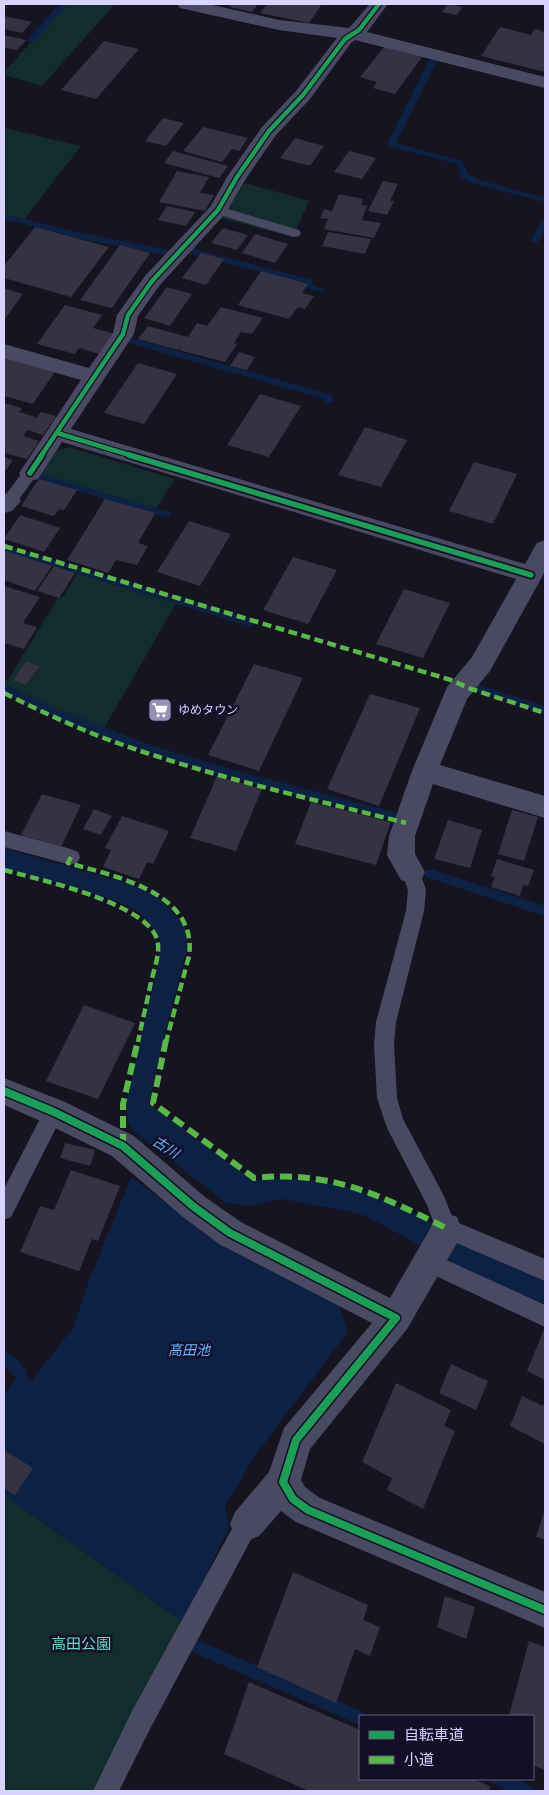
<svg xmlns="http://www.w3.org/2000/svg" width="549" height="1795" viewBox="0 0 549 1795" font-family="Helvetica,'Noto Sans JP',sans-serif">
  <rect width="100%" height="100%" fill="#161421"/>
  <g fill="#132c2d">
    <polygon points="66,4 115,4 42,86 4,75 4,72"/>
    <polygon points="4,128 81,146 23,221 4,216"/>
    <polygon points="245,183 309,201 293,237 221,218"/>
    <polygon points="69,447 175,479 156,509 39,475 56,451"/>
    <polygon points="78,572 177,602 103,730 65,716 4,685 4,682 9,678 59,596 63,597"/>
    <polygon points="4,1495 183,1622 139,1697 94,1791 4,1791"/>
  </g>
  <g fill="#0d2144">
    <path d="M4,848L130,884L154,895L182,922L186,930L187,949L161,1049L149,1104L253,1181C317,1171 388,1196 442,1229C448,1233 454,1239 460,1242C484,1256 519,1267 545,1277V1304L451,1267L453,1263L366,1216L352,1212L283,1199L247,1206L226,1203L137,1134L129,1125L126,1104L159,960L160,937L139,912L117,901L4,868Z"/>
    <polygon points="131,1177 199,1226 333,1289 348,1332 255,1456 225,1506 229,1528 183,1622 4,1495 4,1394 22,1371 32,1380 73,1328 89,1281"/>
  </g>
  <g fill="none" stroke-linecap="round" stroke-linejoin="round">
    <g fill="#0d2144" fill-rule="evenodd">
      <polygon points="60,4 68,4 34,42 28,42 28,38"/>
      <polygon points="431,56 438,58 396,143 463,161 468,174 477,179 545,198 545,202 471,183 461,177 457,164 388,146 387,144"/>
      <polygon points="4,214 77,232 180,252 184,255 180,258 77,238 4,219"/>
      <polygon points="542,220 545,220 545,229 538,242 532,242 531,240"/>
      <polygon points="192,248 312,280 312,285 324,290 323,292 304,288 304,283 189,253 189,249"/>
      <polygon points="128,337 332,395 334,401 332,403 326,403 325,399 125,342 125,338"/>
      <polygon points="37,473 169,512 171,514 166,517 34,478 32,476"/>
      <polygon points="4,545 251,619 256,623 251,627 4,551"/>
      <polygon points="474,683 545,706 545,714 470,690 469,687 470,684"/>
      <path d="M4,684L55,708L150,745L249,774L402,814L406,815L407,818L406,821L402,822C300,796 196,772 97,735C65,723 34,708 4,693Z"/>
      <polygon points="430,869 545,906 545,916 426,877 424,874 426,871"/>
      <path d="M4,1351C13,1355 23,1364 27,1373L25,1378L20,1380L4,1367Z"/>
      <polygon points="195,1639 365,1713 367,1716 360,1716 360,1725 190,1651 188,1646 190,1641"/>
      <polygon points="490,1779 516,1779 532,1786 535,1791 509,1791 493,1784"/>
    </g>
  </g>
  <g fill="#343243">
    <polygon points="232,4 258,4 252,12 230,7"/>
    <polygon points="267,4 322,4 309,23 260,13"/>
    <polygon points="448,4 463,7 457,15 442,12"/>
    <polygon points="4,16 32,22 22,33 4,29"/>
    <polygon points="500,27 531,35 535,29 545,32 545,72 481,56"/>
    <polygon points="4,35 26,40 17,50 6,48 4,51"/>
    <polygon points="104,41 139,49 96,99 61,90"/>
    <polygon points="384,47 422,57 395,94 373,88 377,82 360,77"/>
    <polygon points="163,118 184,123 166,146 145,141"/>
    <polygon points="203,127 248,138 239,151 232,149 222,162 183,151"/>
    <polygon points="295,138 324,146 310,166 280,158"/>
    <polygon points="173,151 228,166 219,178 164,163"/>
    <polygon points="349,151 376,158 362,179 334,172"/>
    <polygon points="177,171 209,177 200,193 214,195 205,211 159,202"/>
    <polygon points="383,181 398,184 390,201 394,201 387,215 368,211"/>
    <polygon points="339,194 363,199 361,205 367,206 362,220 381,223 374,238 324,229 328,219 320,218 324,209 332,211"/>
    <polygon points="167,206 195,212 186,226 158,220"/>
    <polygon points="35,227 109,247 71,297 4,278 4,266"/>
    <polygon points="223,228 248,235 237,250 211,243"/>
    <polygon points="328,232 371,239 365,254 322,246"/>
    <polygon points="255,234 288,244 275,263 242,253"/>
    <polygon points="120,245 150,253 112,308 80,300"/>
    <polygon points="201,253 224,259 206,285 182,278"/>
    <polygon points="261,271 308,284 302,293 314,296 305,309 298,307 289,319 238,305"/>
    <polygon points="167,287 192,294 170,326 144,318"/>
    <polygon points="4,288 23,294 4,320"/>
    <polygon points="65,305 102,315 93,328 113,333 99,354 79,348 75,354 37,344"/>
    <polygon points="221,307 263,318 252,334 241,332 234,343 237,344 225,362 179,350 185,340 178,350 138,339 148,326 188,337 197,323 207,326"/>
    <polygon points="239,352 255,357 247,370 230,366"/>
    <polygon points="4,356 56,370 33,404 4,396"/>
    <polygon points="138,363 177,374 144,424 104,413"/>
    <polygon points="260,394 301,406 269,457 227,445"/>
    <polygon points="4,403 22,408 19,412 36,417 31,425 41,412 56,416 43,435 27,430 23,436 39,441 27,459 4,453"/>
    <polygon points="365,427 407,440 381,487 338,475"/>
    <polygon points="4,457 13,460 4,473"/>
    <polygon points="474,462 517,474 493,524 449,511"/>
    <polygon points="39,479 77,490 64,510 59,509 54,516 21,506"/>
    <polygon points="105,499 155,513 138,543 148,546 137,565 116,560 108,573 67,560"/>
    <polygon points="20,515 60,528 44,552 4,539"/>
    <polygon points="189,521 231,534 200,586 157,572"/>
    <polygon points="4,550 52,566 35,591 4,580"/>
    <polygon points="293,557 337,570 308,624 263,610"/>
    <polygon points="54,566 75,573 59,598 37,591"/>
    <polygon points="4,586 40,597 23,623 37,627 24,649 4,643"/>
    <polygon points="404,589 450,603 423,658 376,644"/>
    <polygon points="26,661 40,666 26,685 13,680"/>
    <polygon points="254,664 303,678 259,771 208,755"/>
    <polygon points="370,694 420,708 379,806 327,789"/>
    <polygon points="217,776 262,789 236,851 190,838"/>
    <polygon points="42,794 81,805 61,847 21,835"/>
    <polygon points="311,802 391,822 376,865 295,844"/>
    <polygon points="94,809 112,816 101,835 83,829"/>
    <polygon points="512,810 538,817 524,861 498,854"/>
    <polygon points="122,816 169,831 153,864 147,862 139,879 103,867 111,850 105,848"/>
    <polygon points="448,820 482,830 470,868 434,859"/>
    <polygon points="497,859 534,870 528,886 523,885 520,896 491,887 495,877 491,876"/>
    <polygon points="84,1005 135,1023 98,1099 46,1081"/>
    <polygon points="65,1143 95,1150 90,1166 60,1158"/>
    <polygon points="71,1170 120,1186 98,1241 92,1239 79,1271 20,1252 40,1206 54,1210"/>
    <polygon points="545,1327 545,1380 527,1371"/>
    <polygon points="451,1364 488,1381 476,1410 439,1393"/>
    <polygon points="396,1383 451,1410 444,1426 455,1431 423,1509 387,1490 392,1478 362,1462"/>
    <polygon points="522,1396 543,1406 545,1400 545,1444 510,1426"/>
    <polygon points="4,1450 33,1468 15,1495 4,1488"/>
    <polygon points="545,1509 545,1540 536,1537"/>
    <polygon points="293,1572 368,1605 363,1620 380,1627 370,1656 355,1649 336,1703 257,1667"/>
    <polygon points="445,1596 475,1607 466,1639 437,1627"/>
    <polygon points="529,1641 545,1647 545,1770 533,1765 533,1716 509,1716"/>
    <polygon points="249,1682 360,1730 360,1779 473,1779 490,1786 489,1791 309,1791 224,1754"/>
  </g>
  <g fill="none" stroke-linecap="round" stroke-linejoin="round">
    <g fill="#4a4962" fill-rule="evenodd">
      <polygon points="218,206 299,230 301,233 299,236 294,237 213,213 211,210"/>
      <polygon points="30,468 35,469 38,473 35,477 15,505 9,507 4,505 4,497 25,469"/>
      <polygon points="4,831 71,849 78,852 80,857 78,862 71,865 4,847"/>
      <polygon points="411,864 418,866 426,890 424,911 396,1022 394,1045 397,1098 403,1119 443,1194 454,1221 545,1259 545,1281 438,1235 427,1205 387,1128 377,1098 374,1045 376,1022 406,911 408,890 402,872 404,866"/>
      <polygon points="54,1103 61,1105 64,1112 11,1217 4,1220 4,1189 47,1105"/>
      <polygon points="429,1252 545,1305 545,1327 421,1269 418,1262 421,1255"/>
      <polygon points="247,1512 255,1516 259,1524 255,1532 151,1727 119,1791 93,1791 133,1709 239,1516"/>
    </g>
    <g fill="#4a4962" fill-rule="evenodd">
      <polygon points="177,4 208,4 279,20 349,28 370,4 388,4 367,32 545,77 545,88 355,40 351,43 310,99 276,135 247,177 225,214 159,286 138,316 134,334 71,429 525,564 537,543 545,540 545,570 543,575 490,671 467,699 440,765 545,796 545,818 433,784 415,836 415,854 425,872 421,880 411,883 401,880 387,855 389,836 412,771 447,687 472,657 516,579 62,442 38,479 30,481 22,479 19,473 81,380 4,358 4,344 89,368 113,333 117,315 145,276 210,207 227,177 262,127 296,91 337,38 279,30 180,8"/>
      <polygon points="9,493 17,495 21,501 12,511 4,513 4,494"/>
      <polygon points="4,1078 65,1102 134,1136 205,1197 241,1222 390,1298 430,1229 435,1217 446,1213 457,1217 462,1232 457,1243 407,1329 310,1449 301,1480 305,1487 320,1498 545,1592 545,1628 296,1522 281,1511 259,1536 247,1541 235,1536 230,1524 235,1512 269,1472 284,1428 372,1323 219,1244 183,1217 112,1156 43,1122 4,1105"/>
    </g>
    <g stroke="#58b947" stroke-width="4.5" stroke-dasharray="9 4.5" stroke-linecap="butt">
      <polyline points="4,546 451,680 471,689 545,713"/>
      <path d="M4,693C36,709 68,724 101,737C200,774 304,797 406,823"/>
      <path d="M71,857L68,863C114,876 198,892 189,956L166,1042"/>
      <path d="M4,870C36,879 155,904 158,944C159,957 154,970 151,982C147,1002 142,1022 138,1042"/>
    </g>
    <g stroke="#58b947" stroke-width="6" stroke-dasharray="12 6" stroke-linecap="butt">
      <path d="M166,1040L153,1103L254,1178C330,1170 380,1195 446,1228"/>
      <polyline points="123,1146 123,1104 138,1040"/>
    </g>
    <g stroke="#130f26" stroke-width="7">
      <g id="cycleway-far2">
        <polyline points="57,433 133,456"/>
        <polyline points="41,456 123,334 128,315 152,281 218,210 237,177 269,131 303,95 345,39 359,30 379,4"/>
      </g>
    </g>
    <g stroke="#130f26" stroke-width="9">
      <g id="cycleway-far1">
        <polyline points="129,455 531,575"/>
        <polyline points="30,473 42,455"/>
      </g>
    </g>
    <g stroke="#130f26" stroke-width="11">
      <polyline id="cycleway" points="4,1091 54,1112 123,1146 194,1207 230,1233 396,1318 296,1440 283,1482 293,1499 308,1510 545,1610"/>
    </g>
    <use href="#cycleway-far2" stroke="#1a9f57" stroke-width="4.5"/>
    <use href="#cycleway-far1" stroke="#1a9f57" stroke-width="5.5"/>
    <use href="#cycleway" stroke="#1a9f57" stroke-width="8"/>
  </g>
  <defs>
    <g id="supermarket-square" transform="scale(1.25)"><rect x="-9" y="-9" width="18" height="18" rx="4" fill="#9591b1" stroke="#130f26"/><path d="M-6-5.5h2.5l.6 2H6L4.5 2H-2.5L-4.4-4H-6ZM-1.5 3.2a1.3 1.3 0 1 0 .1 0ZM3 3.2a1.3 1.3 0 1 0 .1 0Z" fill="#fff"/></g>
  </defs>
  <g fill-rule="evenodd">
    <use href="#supermarket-square" x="160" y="710"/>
  </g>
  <g text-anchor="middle" stroke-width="5" stroke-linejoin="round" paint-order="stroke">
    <g font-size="12" fill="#d9d4ff" stroke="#130f26" text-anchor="start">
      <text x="178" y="714">ゆめタウン</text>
    </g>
    <g font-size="14" font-style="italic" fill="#62b6ff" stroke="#130f26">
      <text transform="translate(166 1147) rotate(32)" y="5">古川</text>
      <text x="189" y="1355">高田池</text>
    </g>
    <g font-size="15" fill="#5fe0c0" stroke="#130f26">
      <text x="81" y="1649">高田公園</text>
    </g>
  </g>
  <rect width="549" height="1795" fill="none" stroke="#d9d4ff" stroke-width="10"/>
  <rect x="359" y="1715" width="175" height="65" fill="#130f26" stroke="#625e7d"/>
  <rect x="369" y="1731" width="25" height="8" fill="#1a9f57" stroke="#625e7d"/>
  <text x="404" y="1740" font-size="15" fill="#d9d4ff">自転車道</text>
  <rect x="369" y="1756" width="25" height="8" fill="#58b947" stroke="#625e7d"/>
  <text x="404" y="1765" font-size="15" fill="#d9d4ff">小道</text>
</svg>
